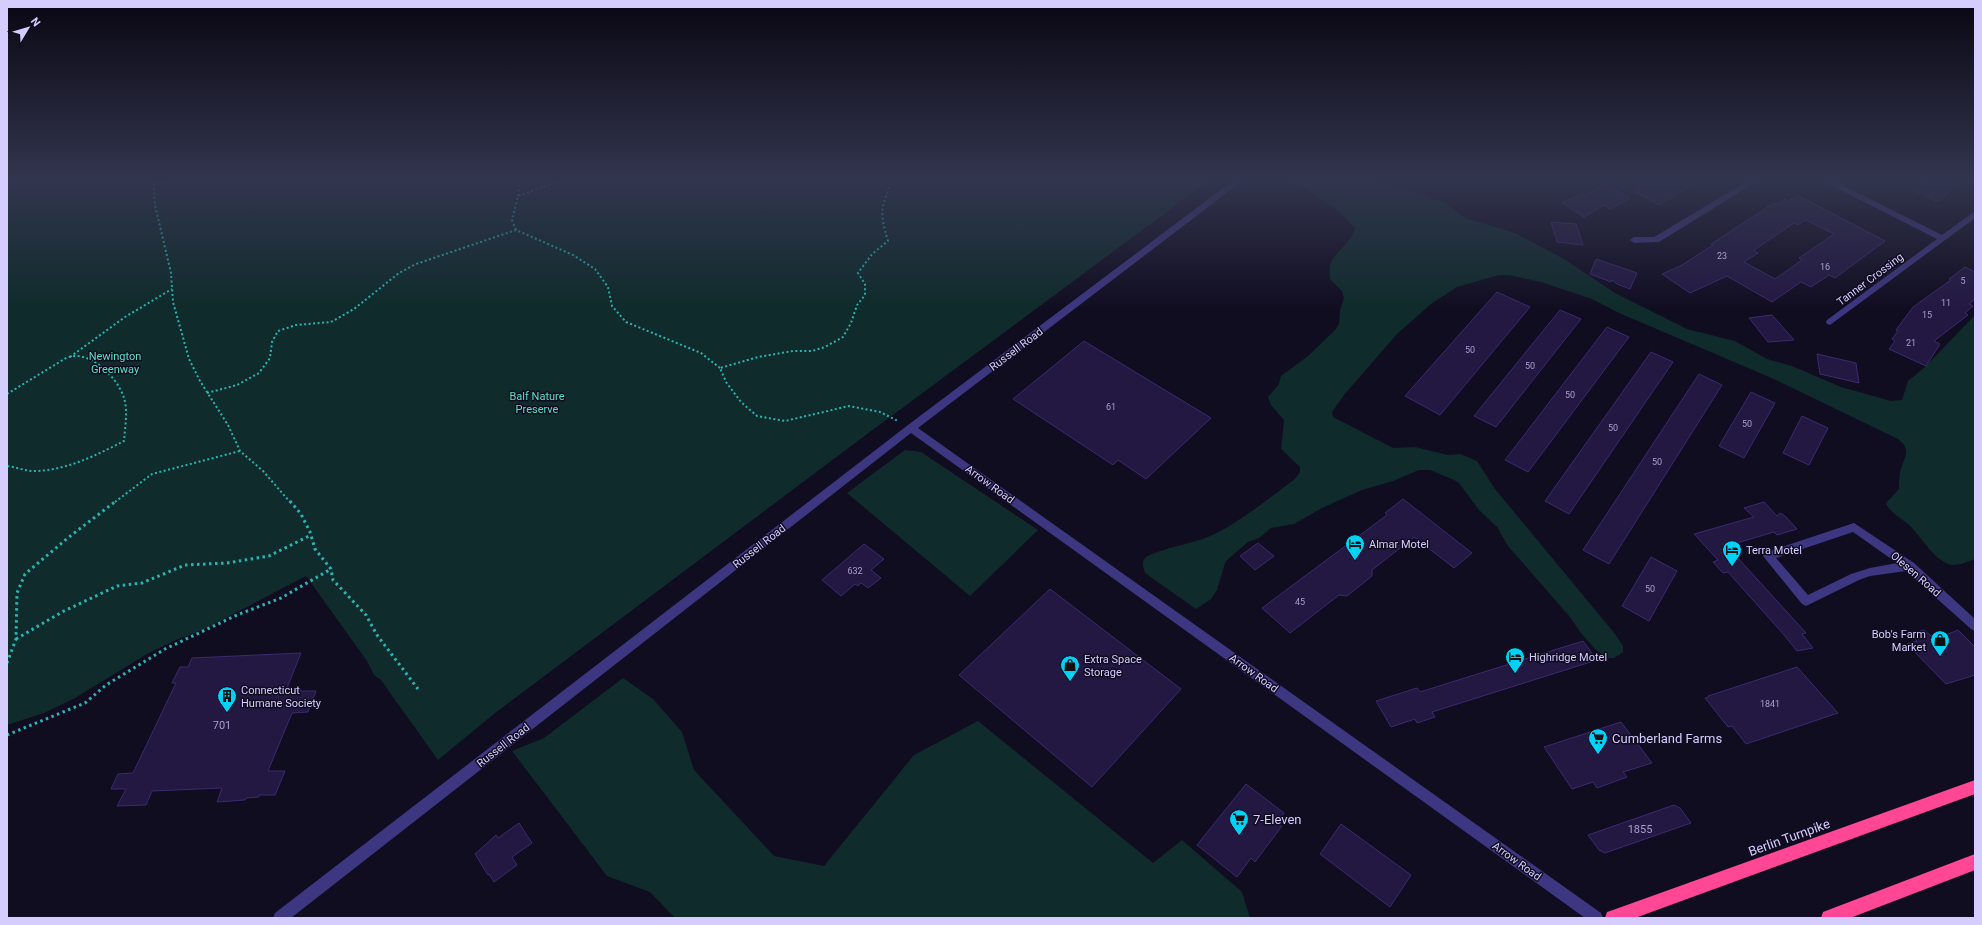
<svg xmlns="http://www.w3.org/2000/svg" width="1982" height="925" viewBox="0 0 1982 925" font-family="Roboto,sans-serif">
  <rect width="100%" height="100%" fill="#110d21"/>
  <g fill="#0f2b2b">
    <polygon points="7,179 1211,179 851,446 495,713 438,760 381,680 374,675 367,661 306,576 205,629 176,640 147,654 75,698 44,713 7,725"/>
    <path d="M1285,179H1368L1378,184L1398,187L1444,202L1465,218L1515,233L1564,259L1615,293L1687,329L1735,341L1767,359L1792,366L1841,387L1891,401L1902,400L1908,381L1925,367L1975,315V559C1969,561 1960,565 1954,565C1936,565 1920,534 1908,524C1901,518 1890,513 1886,503L1899,489C1899,484 1899,478 1900,473C1902,459 1914,451 1898,439L1774,379L1619,313L1592,299L1541,282L1509,275H1499L1457,287L1431,304L1397,334L1344,395L1332,412L1333,417L1393,448L1415,447L1448,455L1460,454L1477,461L1495,489L1615,634L1623,646V652L1614,658H1607L1595,649L1581,633L1570,617L1508,546L1497,527L1479,510L1459,483L1454,480L1430,470H1419L1393,481L1362,490L1322,508L1294,524L1271,528L1259,538L1248,542L1228,559L1225,563L1217,590L1211,599L1196,609L1145,573C1144,569 1141,562 1145,558C1152,551 1193,543 1205,538C1233,528 1270,497 1295,479L1300,472V467L1281,449L1284,420L1271,405L1268,397L1279,384L1281,376L1308,356L1335,330L1339,324L1340,310L1344,298L1342,291L1330,279C1330,273 1329,265 1332,260C1339,249 1352,241 1355,228L1339,211L1304,188Z"/>
    <polygon points="905,450 921,452 1038,530 970,596 847,493"/>
    <polygon points="623,678 653,699 682,732 694,770 774,856 824,866 914,755 978,721 1153,863 1182,840 1242,892 1250,918 675,918 650,892 607,876 512,751 544,738"/>
  </g>
  <g fill="#231842" stroke="#3b2a6f" fill-rule="evenodd">
    <polygon points="1654,179 1702,179 1659,205 1634,191"/>
    <polygon points="1926,179 1963,179 1938,202 1913,190"/>
    <polygon points="1605,184 1630,198 1610,209 1604,205 1584,217 1562,203 1581,193 1586,195"/>
    <path d="M1797,195L1885,241L1835,278L1829,275L1811,287L1801,282L1772,302L1727,276L1690,293L1662,274L1682,265L1713,245L1711,244L1774,203L1777,204L1785,199L1788,201ZM1806,220L1834,234L1799,258L1802,260L1775,279L1744,262L1758,253L1754,250L1794,223L1798,225Z"/>
    <polygon points="1551,222 1576,224 1583,245 1557,242"/>
    <polygon points="1596,259 1637,273 1630,289 1617,284 1612,280 1611,282 1590,274"/>
    <polygon points="1965,267 1975,272 1975,299 1969,304 1973,306 1965,313 1968,315 1934,341 1940,344 1926,366 1889,349 1895,341 1892,339 1898,331 1896,330 1913,307 1951,280 1949,279"/>
    <polygon points="1497,292 1530,307 1440,415 1405,396"/>
    <polygon points="1560,310 1581,319 1496,427 1474,416"/>
    <polygon points="1772,315 1794,340 1768,342 1749,318"/>
    <polygon points="1607,327 1629,337 1528,472 1505,460"/>
    <polygon points="1084,341 1211,418 1146,479 1118,460 1113,465 1013,399"/>
    <polygon points="1651,352 1673,362 1569,514 1545,501"/>
    <polygon points="1817,354 1856,363 1859,383 1820,374"/>
    <polygon points="1699,374 1722,385 1609,564 1583,550"/>
    <polygon points="1751,392 1775,403 1744,458 1719,446"/>
    <polygon points="1802,416 1828,428 1809,465 1783,453"/>
    <polygon points="1403,499 1472,553 1454,568 1414,537 1372,570 1372,576 1347,596 1339,595 1290,633 1262,608 1387,515 1385,513"/>
    <polygon points="1764,502 1777,516 1780,513 1785,516 1797,529 1777,535 1774,532 1727,546 1806,633 1802,634 1813,648 1797,651 1785,636 1728,572 1723,573 1713,562 1718,560 1694,534 1754,517 1744,508"/>
    <polygon points="1258,543 1274,556 1255,570 1240,556"/>
    <polygon points="864,544 884,559 871,570 881,578 868,588 861,583 858,586 855,584 841,596 822,580"/>
    <polygon points="1651,557 1677,571 1649,621 1622,606"/>
    <polygon points="1050,589 1181,689 1092,787 959,675"/>
    <polygon points="1924,630 1931,636 1938,634 1941,637 1958,630 1975,647 1975,675 1946,684 1907,644 1917,641 1910,634"/>
    <polygon points="1583,641 1597,660 1432,712 1435,717 1417,723 1415,719 1391,727 1376,701 1417,688 1420,692"/>
    <polygon points="301,653 287,688 291,687 290,690 301,690 301,691 316,691 308,712 292,713 268,771 285,771 275,795 259,795 259,797 246,798 245,800 217,802 222,788 152,791 146,805 117,806 126,789 111,789 118,774 133,773 176,683 172,683 180,667 188,667 192,658"/>
    <polygon points="1797,667 1838,713 1746,744 1732,726 1728,727 1705,698 1709,697 1708,696"/>
    <polygon points="1621,722 1652,763 1623,772 1627,777 1597,788 1593,782 1572,789 1544,747"/>
    <polygon points="1246,784 1284,813 1277,822 1282,826 1255,862 1251,858 1237,877 1197,845"/>
    <polygon points="1674,805 1680,808 1691,823 1605,853 1599,850 1588,835"/>
    <polygon points="519,823 532,843 512,857 517,865 494,882 489,874 488,875 475,854 496,835 498,838"/>
    <polygon points="1341,824 1411,875 1390,907 1320,854"/>
  </g>
  <g fill="none" stroke-linecap="round" stroke-linejoin="round">
    <g stroke="#2bb4b3" stroke-width="2" stroke-dasharray="2 2.5" stroke-linecap="butt">
      <polyline points="153,179 155,205 171,273 173,302 189,359 200,381 228,425 240,451 263,471 290,502"/>
      <path d="M893,179C881,207 879,211 888,241L872,254L858,273L865,284V295L857,305L851,323L843,337L825,347L812,351H793L758,357L720,368L726,382L741,402L757,416L785,421L849,406L880,412L898,421"/>
      <polyline points="154,185 172,179"/>
      <polyline points="518,196 520,179"/>
      <polyline points="516,230 512,220 518,196 564,179"/>
      <polyline points="70,357 125,317 172,289"/>
      <polyline points="207,393 237,385 259,373 270,358 272,342 278,331 296,325 331,322 354,309 399,273 416,264 516,230 573,255 595,269 608,287 612,306 626,322 701,353 720,368"/>
      <path d="M7,394L66,358C89,348 118,378 124,398C128,411 125,427 124,441C97,455 65,471 34,471C25,471 16,467 7,466"/>
      <polyline points="115,502 152,474 240,451"/>
    </g>
    <g stroke="#2bb4b3" stroke-width="3" stroke-dasharray="2.5 3.5" stroke-linecap="butt">
      <polyline points="290,501 301,514 310,532 315,549 331,569 333,580 366,615 377,635 418,689"/>
      <polyline points="16,639 62,612 117,586 142,583 185,565 227,563 269,556 311,535"/>
      <polyline points="7,663 16,639 17,593 25,574 69,537 116,501"/>
      <polyline points="7,735 85,703 106,685 165,649 237,615 281,598 331,569"/>
    </g>
    <g fill="#3d3681" fill-rule="evenodd">
      <polygon points="1235,179 1245,179 918,428 1601,913 1603,918 1585,918 911,433 291,918 273,918 275,913 908,425"/>
      <polygon points="1751,179 1761,179 1659,242 1634,243 1630,240 1634,237 1654,237"/>
      <polygon points="1819,179 1830,179 1942,235 1975,211 1975,218 1830,325 1827,324 1826,322 1827,320 1937,239"/>
      <path d="M1854,523L1914,563L1975,619V631L1971,629L1906,571L1870,576L1859,580L1806,606L1802,604L1763,556L1764,553ZM1853,532L1897,563L1870,568L1851,574L1808,595L1776,558Z"/>
    </g>
    <g fill="#ff4796" fill-rule="evenodd">
      <polygon points="1975,780 1975,794 1635,918 1605,918 1607,912 1613,910"/>
      <polygon points="1975,854 1975,870 1850,918 1821,918 1823,912"/>
    </g>
  </g>
  <linearGradient id="sky" x2="0" y2="1"><stop stop-color="#090712"/><stop offset="0.58" stop-color="#32354e"/><stop offset="1" stop-color="#32354e" stop-opacity="0"/></linearGradient>
  <rect width="1982" height="309" fill="url(#sky)"/>
  <defs>
    <g id="hotel-pin" transform="scale(1)"><path d="M0 17L-7.5 6A9.5 9.5 0 1 1 7.5 6Z" fill="#00d2f7" stroke="#110d21"/><path d="M-6-4.5h1.5V1H6V5H4.5V3h-9V5H-6ZM-4 0a1.8 1.8 0 1 1 3.6 0ZM.5 0V-2.5h3Q6-2.5 6 0Z" fill="#111"/></g>
    <g id="shop-pin" transform="scale(1)"><path d="M0 17L-7.5 6A9.5 9.5 0 1 1 7.5 6Z" fill="#00d2f7" stroke="#110d21"/><path d="M-5-2.5h2.3a2.7 3.5 0 0 1 5.4 0H5L5.5 6h-11ZM-1.5-2.5h3a1.5 2.3 0 0 0-3 0Z" fill="#111"/></g>
    <g id="building-pin" transform="scale(1)"><path d="M0 17L-7.5 6A9.5 9.5 0 1 1 7.5 6Z" fill="#00d2f7" stroke="#110d21"/><path d="M-4-6H4V6H1V3H-1V6H-4ZM-2.5-4.3h1.7v1.8h-1.7ZM.8-4.3h1.7v1.8H.8ZM-2.5-1h1.7V.8h-1.7ZM.8-1h1.7V.8H.8Z" fill="#111"/></g>
    <g id="supermarket-pin" transform="scale(1)"><path d="M0 17L-7.5 6A9.5 9.5 0 1 1 7.5 6Z" fill="#00d2f7" stroke="#110d21"/><path d="M-6-5.5h2.5l.6 2H6L4.5 2H-2.5L-4.4-4H-6ZM-1.5 3.2a1.3 1.3 0 1 0 .1 0ZM3 3.2a1.3 1.3 0 1 0 .1 0Z" fill="#111"/></g>
  </defs>
  <g fill-rule="evenodd">
    <use href="#hotel-pin" x="1355" y="544"/>
    <use href="#hotel-pin" x="1732" y="550"/>
    <use href="#shop-pin" x="1940" y="640"/>
    <use href="#hotel-pin" x="1515" y="657"/>
    <use href="#shop-pin" x="1070" y="665"/>
    <use href="#building-pin" x="227" y="696"/>
    <use href="#supermarket-pin" x="1598" y="738"/>
    <use href="#supermarket-pin" x="1239" y="819"/>
  </g>
  <g text-anchor="middle" stroke-width="3" stroke-linejoin="round" paint-order="stroke">
    <g font-size="9" fill="#a89fd0">
      <text x="1722" y="259">23</text>
      <text x="1825" y="270">16</text>
      <text x="1963" y="284">5</text>
      <text x="1946" y="306">11</text>
      <text x="1927" y="318">15</text>
      <text x="1911" y="346">21</text>
      <text x="1470" y="353">50</text>
      <text x="1530" y="369">50</text>
      <text x="1570" y="398">50</text>
      <text x="1111" y="410">61</text>
      <text x="1747" y="427">50</text>
      <text x="1613" y="431">50</text>
      <text x="1657" y="465">50</text>
      <text x="855" y="574">632</text>
      <text x="1650" y="592">50</text>
      <text x="1300" y="605">45</text>
      <text x="1770" y="707">1841</text>
    </g>
    <g font-size="11" fill="#d5ccff" stroke="#110d21">
      <text transform="translate(1870 279) rotate(-37)" y="4">Tanner Crossing</text>
      <text transform="translate(1016 349) rotate(-37)" y="4">Russell Road</text>
      <text transform="translate(990 484) rotate(36)" y="4">Arrow Road</text>
      <text transform="translate(759 546) rotate(-38)" y="4">Russell Road</text>
      <text transform="translate(1916 574) rotate(41)" y="4">Olesen Road</text>
      <text transform="translate(1254 673) rotate(36)" y="4">Arrow Road</text>
      <text transform="translate(503 745) rotate(-38)" y="4">Russell Road</text>
      <text transform="translate(1517 861) rotate(36)" y="4">Arrow Road</text>
    </g>
    <g font-size="11" fill="#56e1c6" stroke="#110d21">
      <text x="115" y="360">Newington<tspan x="115" dy="13">Greenway</tspan></text>
      <text x="537" y="400">Balf Nature<tspan x="537" dy="13">Preserve</tspan></text>
    </g>
    <g font-size="11" fill="#d5ccff" stroke="#110d21" text-anchor="start">
      <text x="1369" y="548">Almar Motel</text>
      <text x="1746" y="554">Terra Motel</text>
      <text x="1926" y="638" text-anchor="end">Bob's Farm<tspan x="1926" dy="13">Market</tspan></text>
      <text x="1529" y="661">Highridge Motel</text>
      <text x="1084" y="663">Extra Space<tspan x="1084" dy="13">Storage</tspan></text>
      <text x="241" y="694">Connecticut<tspan x="241" dy="13">Humane Society</tspan></text>
    </g>
    <g font-size="11" fill="#a89fd0">
      <text x="222" y="729">701</text>
      <text x="1640" y="833">1855</text>
    </g>
    <g font-size="13" fill="#d5ccff" stroke="#110d21" text-anchor="start">
      <text x="1612" y="743">Cumberland Farms</text>
      <text x="1253" y="824">7-Eleven</text>
    </g>
    <g font-size="13" fill="#d5ccff" stroke="#110d21">
      <text transform="translate(1789 837) rotate(-20)" y="5">Berlin Turnpike</text>
    </g>
  </g>
  <rect width="1982" height="925" fill="none" stroke="#d5ccff" stroke-width="16"/>
  <g transform="translate(28 28) rotate(52)" stroke="#110d21" stroke-width="3" paint-order="stroke">
  <path d="M0-3L7 15L0 10L-7 15Z" fill="#d5ccff"/>
  <text y="-6" font-size="11" font-weight="bold" text-anchor="middle" fill="#d5ccff">N</text>
  </g>
</svg>
